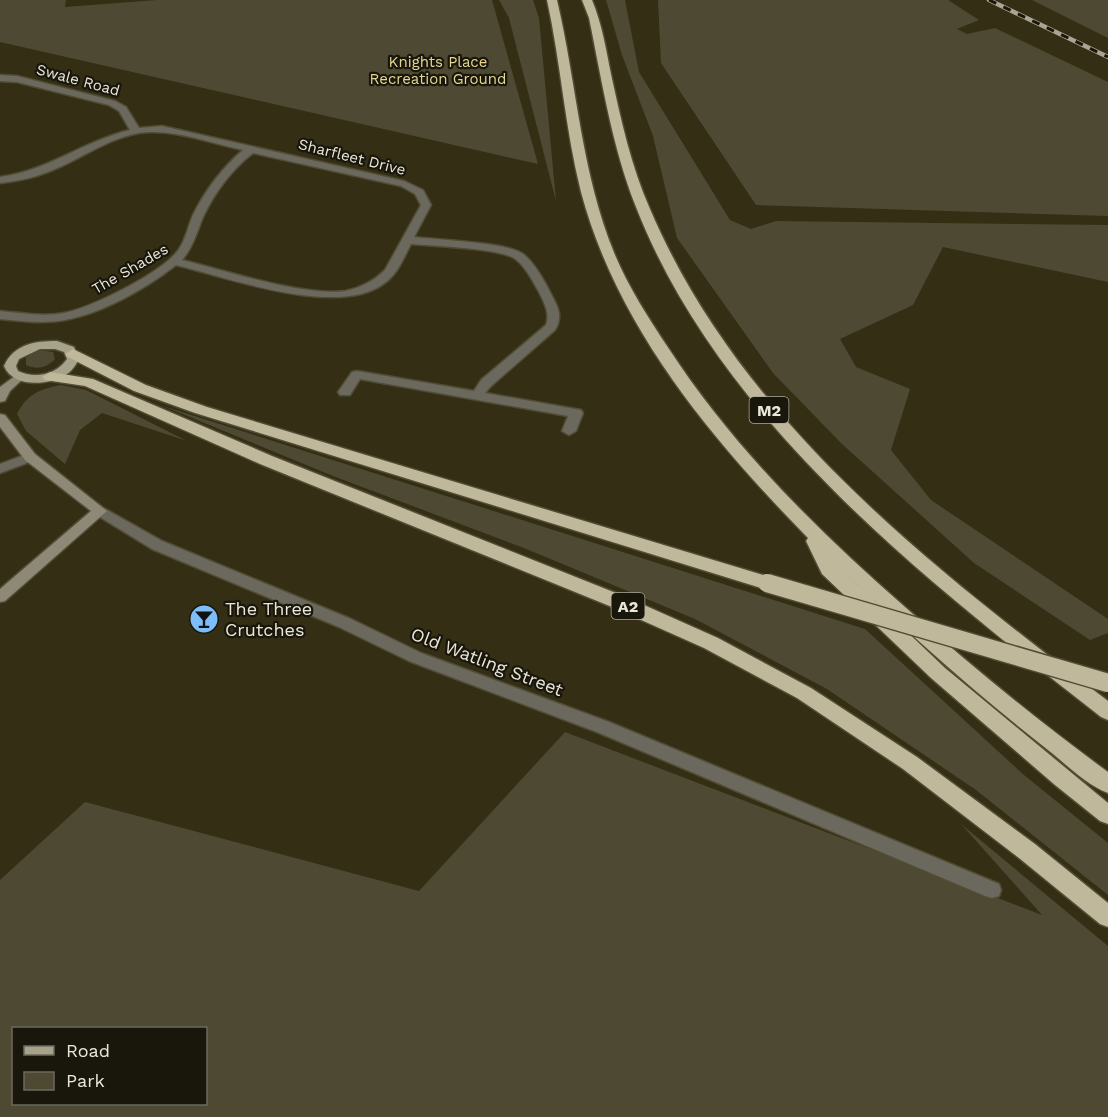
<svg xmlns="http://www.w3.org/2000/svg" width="1108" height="1117" viewBox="0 0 1108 1117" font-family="'Work Sans',sans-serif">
  <rect width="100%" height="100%" fill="#342e15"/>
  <g fill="#4e4933" fill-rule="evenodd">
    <polygon points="0,0 66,0 65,7 157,0 492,0 538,164 0,42"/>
    <polygon points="499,0 533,0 539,18 556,201 509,18"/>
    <polygon points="606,0 625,0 639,72 730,220 751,229 776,221 1108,225 1108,282 943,247 913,305 840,339 856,367 910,389 891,450 931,500 1108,619 1108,633 1090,640 974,563 842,444 773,373 677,238 653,136 622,55"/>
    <polygon points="658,0 948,0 979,20 957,29 967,34 995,28 1108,82 1108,216 756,205 661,63"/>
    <polygon points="1032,0 1108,0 1108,38"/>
    <path d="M39,350L53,352L55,359C47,368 36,370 26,365V357Z"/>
    <path d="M61,385L86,390L187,441L102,413L80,430L65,464L26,431L17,414C27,394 40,389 61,385Z"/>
    <polygon points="163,406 865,629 1024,775 1108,843 1108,895 976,790 827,689 695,619 524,548 333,476"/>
    <path d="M565,732L1042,915L961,824L1108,946V1117H0V880L85,802L419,891ZM14,1028H206V1104H14Z"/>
  </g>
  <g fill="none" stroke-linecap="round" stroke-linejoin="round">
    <g stroke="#514c34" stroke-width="3">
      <g id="street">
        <path d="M0,75L17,76L115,101L126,107L139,128L162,126L404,181L423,190L431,205L414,237C438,240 506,242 523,254C535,263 545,282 552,296C558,307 563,317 555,330L491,386L485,393L581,410L583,413L576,431L569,435L562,431L568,416L360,379L350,395H340L338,392L352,372L357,371L474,391L481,380L546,325C550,314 545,304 540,294C534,283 524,263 512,257C492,248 435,246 411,244C404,257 398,273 386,282C341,319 229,278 176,265C145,289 103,313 65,320C44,324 21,321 0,319V311C21,313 43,317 64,313C91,308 164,272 179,249C186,239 188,226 193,215C205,191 222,168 243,150C210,143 172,128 139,133C105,139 77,162 45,173C30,179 16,181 0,183V177C47,171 84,141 130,130L119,111L109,105L17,82L0,81ZM253,153L401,186L415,194L421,205L385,270C374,281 360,288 345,291C306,297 223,270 182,260C193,247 197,232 203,217C215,192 231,170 253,153Z"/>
        <polygon points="30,453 35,454 37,457 35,460 0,473 0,464"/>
        <polygon points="100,506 162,541 351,619 421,653 609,722 999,884 1001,890 999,896 992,898 985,896 597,732 409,661 339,627 152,549 95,514 93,511 95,508"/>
      </g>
    </g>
    <g stroke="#514c34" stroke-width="3">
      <g id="secondary">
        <polygon points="19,373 25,377 10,391 5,401 0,402 0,387"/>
        <polygon points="0,414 5,415 35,454 107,511 5,601 0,602 0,589 91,511 25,460 0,427"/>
      </g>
    </g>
    <g stroke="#514c34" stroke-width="3">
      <path id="primary" d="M57,341L74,347L79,359C76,364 73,370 67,374C49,386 13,388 4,366C14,344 35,341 57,341ZM40,349H55L64,352L67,359C56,375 35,379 18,371L16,366L19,359Z"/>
    </g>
    <g stroke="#514c34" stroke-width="3">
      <g id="highway">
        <path d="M547,0H557C577,85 581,173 615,255C629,288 649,319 669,349C733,447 817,530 905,607C970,665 1038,721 1108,772V793C1086,785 1066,764 1048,750C974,692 902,628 834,562L945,668L1108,803V824L1100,821L1055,785L931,678L822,574L806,541L808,538C712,440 617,327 581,192C565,129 561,64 547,0Z"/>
        <path d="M582,0H592C602,24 606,49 611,74C621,120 631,166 650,209C740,420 930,566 1108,701V720L1101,717C925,580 720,421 636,207C612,147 602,81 589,18Z"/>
        <polygon points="73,349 146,385 207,407 773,578 776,583 773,588 767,589 761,588 195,413 134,391 68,357 65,354"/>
        <polygon points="50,372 93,379 272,456 626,597 718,638 811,688 917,757 1035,844 1108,903 1108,927 1100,924 1019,858 903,769 797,698 704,648 612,607 260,464 85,386 45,380 42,377"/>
      </g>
    </g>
    <use href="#street" fill="#6b685d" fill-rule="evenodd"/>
    <use href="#secondary" fill="#8d8976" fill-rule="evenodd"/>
    <use href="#primary" fill="#a7a28a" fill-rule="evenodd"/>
    <use href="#highway" fill="#bfb89b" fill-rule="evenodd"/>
    <g stroke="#aaa592" stroke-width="4.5">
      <polyline id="rail" points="989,0 1108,57"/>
    </g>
    <use href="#rail" stroke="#19160c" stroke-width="3" stroke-dasharray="8" stroke-linecap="butt"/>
    <g stroke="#514c34" stroke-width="21" stroke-linecap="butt">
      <polyline id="highway-bridge" points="767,583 1108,683"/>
    </g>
    <use href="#highway-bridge" stroke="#bfb89b" stroke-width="18"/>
  </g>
  <defs>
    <g id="bar-disc" transform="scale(1.5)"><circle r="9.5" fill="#7dbef9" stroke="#19160c"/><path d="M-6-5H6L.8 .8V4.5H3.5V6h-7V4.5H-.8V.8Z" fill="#111"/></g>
  </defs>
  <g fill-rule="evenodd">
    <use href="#bar-disc" x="204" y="619"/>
  </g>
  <g text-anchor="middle" stroke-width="4.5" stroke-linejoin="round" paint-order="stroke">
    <g font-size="15" fill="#e5d692" stroke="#19160c">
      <text x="438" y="67">Knights Place<tspan x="438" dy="17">Recreation Ground</tspan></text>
    </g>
    <g font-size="15" fill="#ebe7d8" stroke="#19160c">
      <text transform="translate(78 80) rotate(15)" y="5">Swale Road</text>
      <text transform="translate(352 157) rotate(14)" y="5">Sharfleet Drive</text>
      <text transform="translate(130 269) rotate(-30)" y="5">The Shades</text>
    </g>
    <g fill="#19160c" stroke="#aca89b" stroke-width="1.5">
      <rect x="749.5" y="397" width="39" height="26" rx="4.5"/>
      <rect x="611.5" y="593" width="33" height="26" rx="4.5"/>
    </g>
    <g font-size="16" font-weight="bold" fill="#ebe7d8">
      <text x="769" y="416">M2</text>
      <text x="628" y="612">A2</text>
    </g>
    <g font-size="18" fill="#ebe7d8" stroke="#19160c" text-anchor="start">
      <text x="225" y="615">The Three<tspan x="225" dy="21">Crutches</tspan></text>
    </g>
    <g font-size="18" fill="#ebe7d8" stroke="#19160c">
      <text transform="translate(487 662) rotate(21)" y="6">Old Watling Street</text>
    </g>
  </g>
  <rect x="12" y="1027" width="195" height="78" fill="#19160c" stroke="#6d6a5e" stroke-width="1.5"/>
  <rect x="24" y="1046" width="30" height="9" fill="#a7a28a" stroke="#6d6a5e" stroke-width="1.5"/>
  <text x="66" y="1057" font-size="18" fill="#ebe7d8">Road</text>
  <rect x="24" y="1072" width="30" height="18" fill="#4e4933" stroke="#6d6a5e" stroke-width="1.5"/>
  <text x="66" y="1087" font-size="18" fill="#ebe7d8">Park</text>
</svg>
